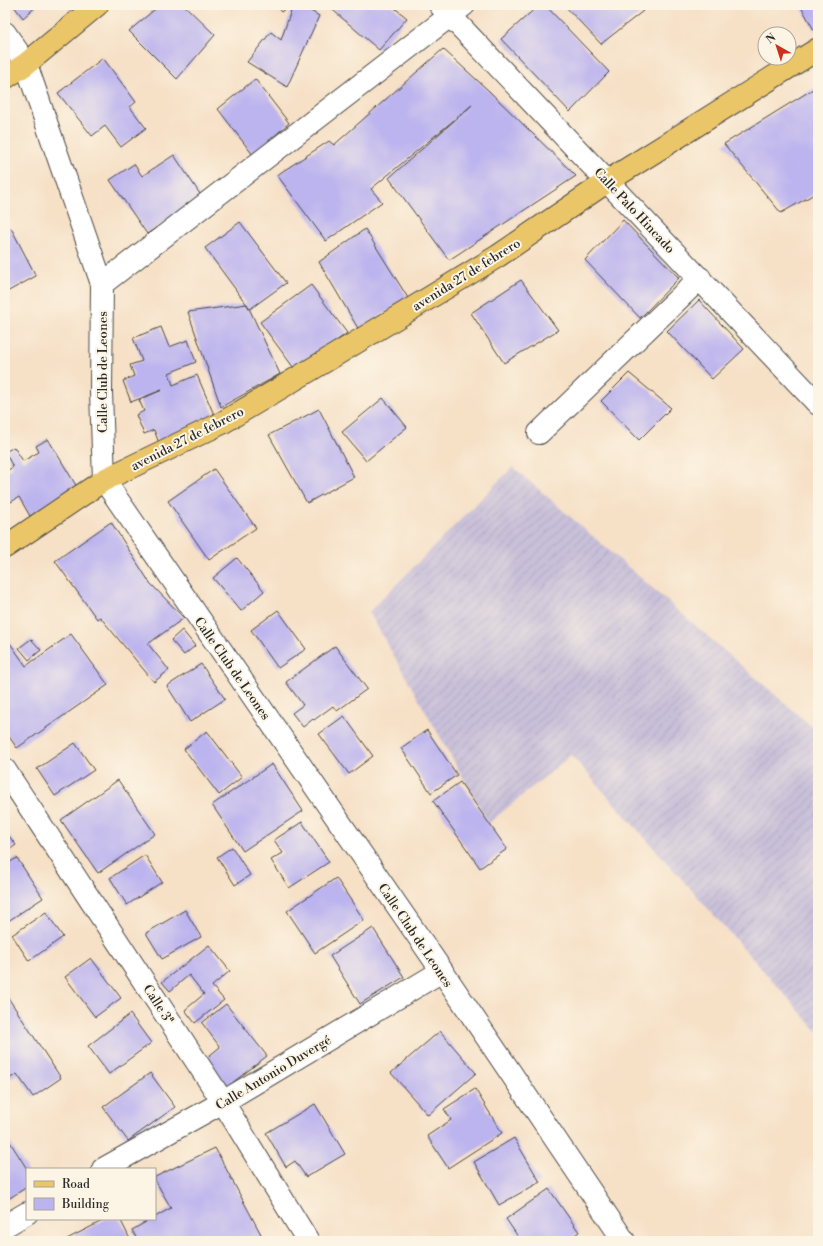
<svg xmlns="http://www.w3.org/2000/svg" width="823" height="1246" viewBox="0 0 823 1246" font-family="'Libre Bodoni',serif">
  <defs>
    <pattern id="industrial-furrows" width="10" height="10" patternUnits="userSpaceOnUse"><rect width="10" height="10" fill="#c8bfd8"/><path d="M-1 1l2-2M0 10L10 0M9 11l2-2" fill="none" stroke="#aca4ba"/></pattern>
  </defs>
  <rect width="100%" height="100%" fill="#fcf5e5"/>
  <filter id="ink" filterUnits="userSpaceOnUse"><feTurbulence type="fractalNoise" baseFrequency=".025" numOctaves="2"/><feDisplacementMap in="SourceGraphic" scale="8" xChannelSelector="R" yChannelSelector="G"/><feConvolveMatrix kernelMatrix="1 2 1 2 8 2 1 2 1" color-interpolation-filters="sRGB"/></filter>
  <filter id="wash" filterUnits="userSpaceOnUse"><feTurbulence type="fractalNoise" baseFrequency=".012" numOctaves="4" result="noise"/><feDisplacementMap in="SourceGraphic" scale="16" xChannelSelector="R" yChannelSelector="G"/><feGaussianBlur stdDeviation="0.9" result="paint"/><feColorMatrix in="noise" values="0 0 0 0 0 0 0 0 0 0 0 0 0 0 0 0 0 1.4 0 .05"/><feComposite in="paint" operator="in"/></filter>
  <g filter="url(#wash)">
    <rect width="100%" height="100%" fill="#f6e0c6"/>
    <polygon fill="url(#industrial-furrows)" points="513,467 818,732 818,1032 571,755 489,823 369,612"/>
    <g id="blocks">
      <g fill="#bcb4ee">
        <polygon points="13,5 38,5 23,18"/>
        <polygon points="66,5 80,5 71,12"/>
        <polygon points="160,5 184,5 215,35 177,79 129,31"/>
        <polygon points="275,5 290,5 281,12"/>
        <polygon points="293,5 301,5 319,16 287,87 247,62 271,32 281,40"/>
        <polygon points="327,5 391,5 407,18 379,50"/>
        <polygon points="539,5 545,5 609,72 570,112 501,39"/>
        <polygon points="564,5 638,5 643,11 601,44"/>
        <polygon points="800,5 818,5 818,28 814,30"/>
        <polygon points="443,49 489,91 576,176 449,260 389,178 472,105 371,189 382,202 326,241 277,175 329,141 334,145"/>
        <polygon points="103,58 136,102 130,107 146,128 121,147 105,126 92,136 58,93"/>
        <polygon points="255,79 289,123 253,155 218,109"/>
        <polygon points="818,86 818,192 781,213 724,144"/>
        <polygon points="174,155 202,197 147,234 110,180 134,164 142,176"/>
        <polygon points="623,220 679,278 640,318 585,260"/>
        <polygon points="240,222 286,283 250,309 205,248"/>
        <polygon points="11,228 36,276 5,293 5,231"/>
        <polygon points="365,229 408,298 359,330 319,262"/>
        <polygon points="521,280 558,330 504,363 471,313"/>
        <polygon points="311,285 347,333 296,371 260,322"/>
        <polygon points="699,300 744,349 712,379 667,331"/>
        <polygon points="247,304 280,374 221,407 188,312"/>
        <polygon points="161,327 169,347 188,340 196,362 169,373 173,385 197,375 218,424 161,448 154,430 144,434 136,415 144,411 139,400 162,390 131,402 123,381 134,376 130,365 142,361 133,338"/>
        <polygon points="629,373 671,408 639,440 601,401"/>
        <polygon points="383,398 407,427 366,461 342,432"/>
        <polygon points="319,409 354,477 307,503 269,435"/>
        <polygon points="48,439 77,487 30,516 19,497 11,502 5,492 5,486 9,483 5,476 5,472 13,467 5,452 14,447 23,461 39,452 36,446"/>
        <polygon points="214,469 256,528 209,560 168,501"/>
        <polygon points="111,522 150,583 184,618 148,644 169,670 154,682 100,617 97,619 55,561"/>
        <polygon points="237,558 264,591 241,611 213,578"/>
        <polygon points="278,610 306,649 278,668 251,630"/>
        <polygon points="182,630 195,646 184,655 171,640"/>
        <polygon points="71,634 108,685 17,748 5,731 5,636 26,666"/>
        <polygon points="31,639 41,650 29,660 19,648"/>
        <polygon points="335,646 367,689 337,711 333,706 314,720 313,719 303,727 292,713 303,705 286,682"/>
        <polygon points="201,664 225,699 190,722 167,686"/>
        <polygon points="344,716 373,756 349,774 319,734"/>
        <polygon points="427,730 457,775 431,793 401,748"/>
        <polygon points="207,731 242,777 219,795 184,749"/>
        <polygon points="75,743 94,770 55,796 37,769"/>
        <polygon points="272,764 303,811 243,851 212,805"/>
        <polygon points="118,780 155,834 98,873 61,820"/>
        <polygon points="460,782 507,849 480,868 433,801"/>
        <polygon points="302,822 329,862 289,888 271,860 283,853 274,840"/>
        <polygon points="5,831 16,845 5,853"/>
        <polygon points="232,847 250,875 235,885 217,857"/>
        <polygon points="145,855 162,882 127,905 110,878"/>
        <polygon points="17,858 43,898 5,923 5,865"/>
        <polygon points="336,878 364,920 315,953 287,911"/>
        <polygon points="185,910 201,937 162,959 146,933"/>
        <polygon points="46,912 63,937 29,961 12,935"/>
        <polygon points="373,928 404,977 360,1004 330,956"/>
        <polygon points="209,945 230,971 212,986 224,1000 195,1023 185,1010 204,994 189,975 170,991 162,982"/>
        <polygon points="91,958 121,998 95,1017 65,977"/>
        <polygon points="5,993 61,1078 33,1097 17,1074 5,1081"/>
        <polygon points="226,1004 267,1056 227,1087 204,1060 220,1047 202,1023"/>
        <polygon points="130,1014 151,1043 109,1074 88,1046"/>
        <polygon points="440,1031 476,1073 428,1115 391,1073"/>
        <polygon points="150,1073 175,1107 128,1141 103,1107"/>
        <polygon points="475,1089 502,1133 448,1168 427,1136 451,1120 444,1109"/>
        <polygon points="315,1104 345,1154 306,1177 295,1161 286,1167 266,1133"/>
        <polygon points="514,1138 540,1182 499,1205 474,1162"/>
        <polygon points="10,1142 27,1169 27,1187 5,1201 5,1145"/>
        <polygon points="215,1148 264,1240 189,1241 188,1238 183,1241 138,1241 132,1230 151,1219 155,1219 155,1217 171,1208 155,1180 155,1177"/>
        <polygon points="549,1189 579,1232 566,1241 521,1241 506,1219"/>
        <polygon points="106,1219 120,1219 131,1241 63,1241"/>
      </g>
    </g>
  </g>
  <g filter="url(#ink)">
    <use href="#blocks" fill-opacity="0" stroke="#494642" stroke-width="1"/>
    <g fill="none" stroke-linecap="round" stroke-linejoin="round">
      <g stroke="#494642" stroke-width="24">
        <g id="minor">
          <polyline points="440,5 818,404"/>
          <polyline points="5,33 26,64 102,284 101,392 104,480 442,971 624,1241"/>
          <polyline points="102,284 464,5"/>
          <polyline points="539,433 700,278"/>
          <polyline points="5,770 223,1102 308,1241"/>
          <polyline points="103,1169 223,1102 442,971"/>
          <polyline points="5,1226 27,1213"/>
        </g>
      </g>
      <g stroke="#494642" stroke-width="24">
        <g id="major">
          <polyline points="5,78 26,64 97,5"/>
          <polyline points="5,547 104,480 222,423 342,351 498,256 608,181 818,49"/>
        </g>
      </g>
      <use href="#minor" stroke="#fff" stroke-width="22"/>
      <use href="#major" stroke="#ebc669" stroke-width="22"/>
    </g>
  </g>
  <g text-anchor="middle" stroke-width="4" stroke-linejoin="round" paint-order="stroke">
    <g font-size="13" fill="#2b2b2b" stroke="#fcf5e5">
      <text transform="translate(635 210) rotate(47)" y="5">Calle Palo Hincado</text>
      <text transform="translate(466 274) rotate(-32)" y="5">avenida 27 de febrero</text>
      <text transform="translate(102 372) rotate(-90)" y="5">Calle Club de Leones</text>
      <text transform="translate(187 438) rotate(-27)" y="5">avenida 27 de febrero</text>
      <text transform="translate(233 668) rotate(55)" y="5">Calle Club de Leones</text>
      <text transform="translate(416 935) rotate(56)" y="5">Calle Club de Leones</text>
      <text transform="translate(159 1004) rotate(57)" y="5">Calle 3ª</text>
      <text transform="translate(273 1072) rotate(-31)" y="5">Calle Antonio Duvergé</text>
    </g>
  </g>
  <rect width="823" height="1246" fill="none" stroke="#fcf5e5" stroke-width="20"/>
  <rect x="26" y="1168" width="130" height="52" fill="#fcf5e5" stroke="#a8a49b"/>
  <rect x="34" y="1181" width="20" height="6" fill="#ebc669" stroke="#a8a49b"/>
  <text x="62" y="1188" font-size="12" fill="#2b2b2b">Road</text>
  <rect x="34" y="1198" width="20" height="12" fill="#bcb4ee" stroke="#a8a49b"/>
  <text x="62" y="1208" font-size="12" fill="#2b2b2b">Building</text>
  <g transform="translate(777 46) rotate(321)"><circle r="19" fill="#fcf5e5" stroke="#a8a49b"/>
  <path d="M0-3L7 15L0 10L-7 15Z" fill="#c8321e"/>
  <text y="-6" font-size="11" font-weight="bold" text-anchor="middle" fill="#2b2b2b">N</text>
  </g>
</svg>
